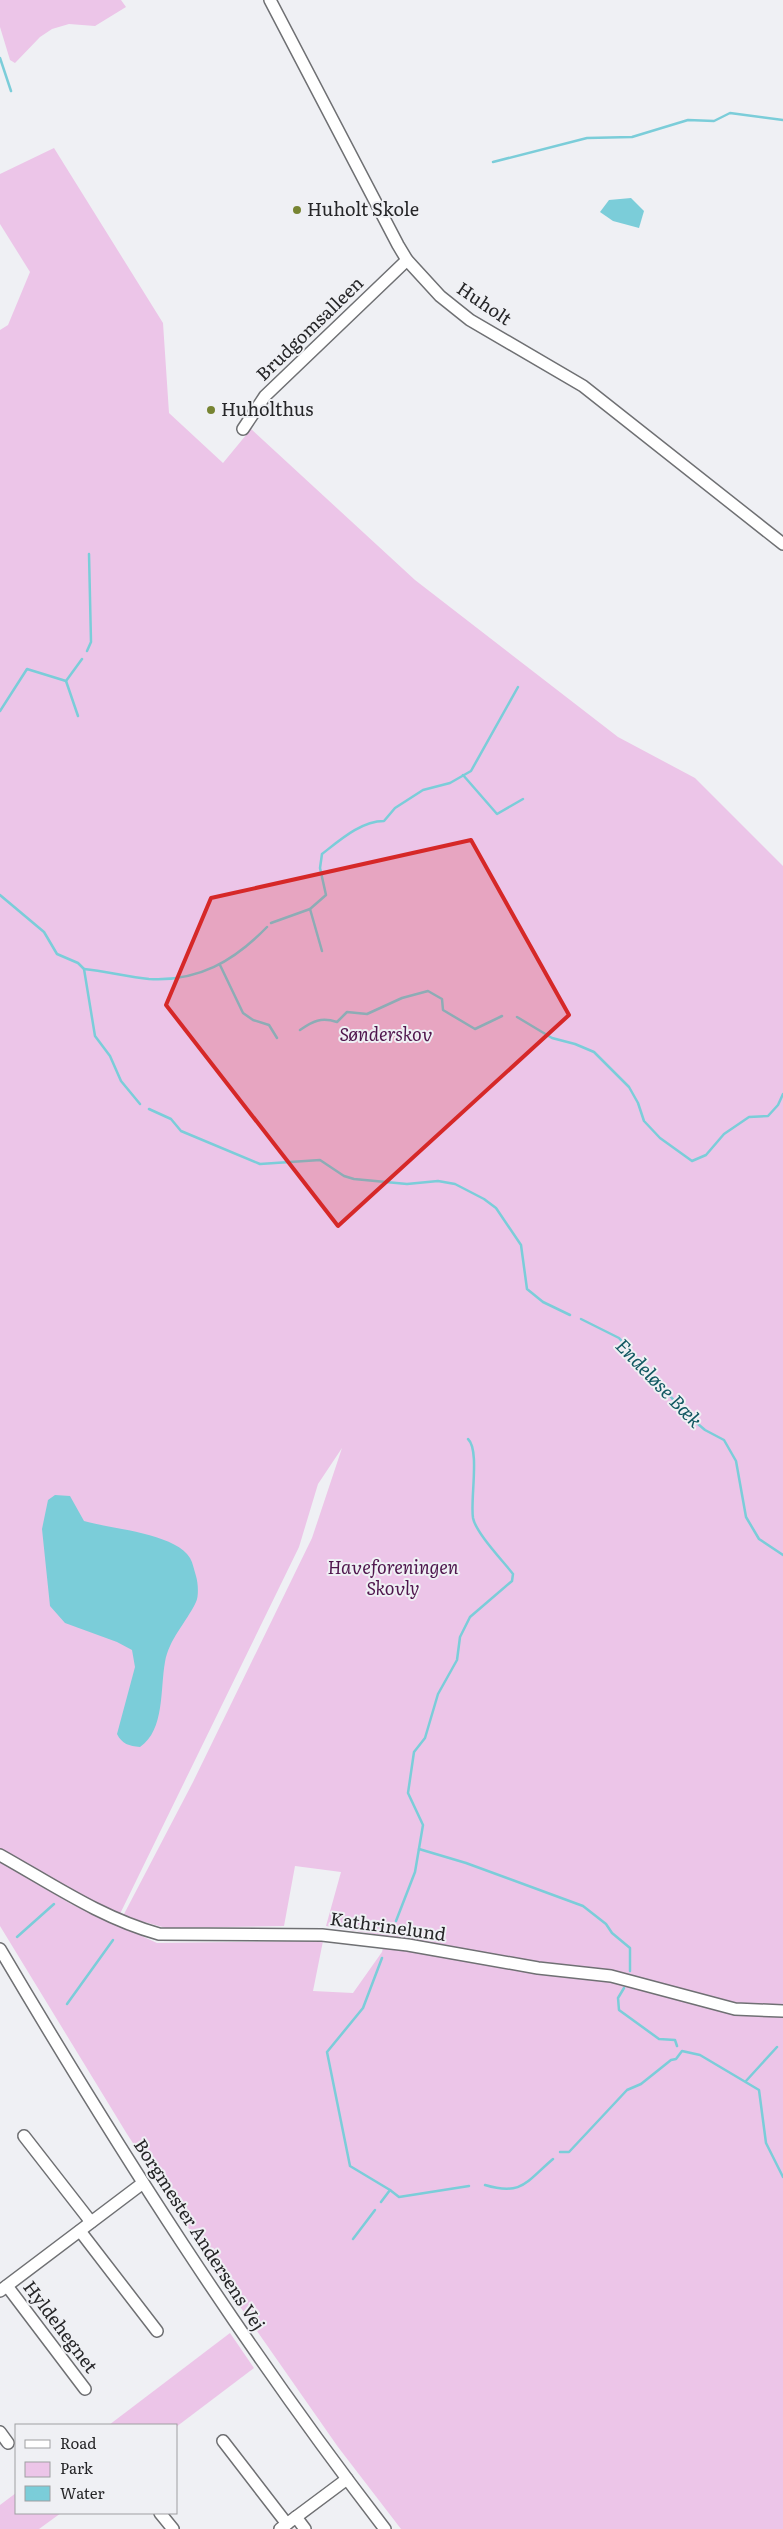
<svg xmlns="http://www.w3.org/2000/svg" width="783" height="2529" viewBox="0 0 783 2529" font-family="Literata,serif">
  <rect width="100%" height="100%" fill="#eff0f4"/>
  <g fill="#ecc5e8">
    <polygon points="0,0 121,0 126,7 95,26 69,24 52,29 40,37 15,63 10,60 0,27"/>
    <polygon points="54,148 163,323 169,413 223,463 251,429 415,580 618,737 695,778 783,866 783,2529 401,2529 338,2447 241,2308 127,2134 0,1926 0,1862 71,1904 157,1943 323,1941 313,1991 353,1993 382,1952 386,1936 326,1926 341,1872 295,1866 284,1926 166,1928 123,1916 193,1782 312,1538 342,1448 318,1484 299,1547 118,1918 0,1848 0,330 8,325 30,272 0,224 0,174"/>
    <polygon points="230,2333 254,2368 176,2427 109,2425"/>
    <polygon points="16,2493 16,2513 61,2513 39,2529 0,2529 0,2505"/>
  </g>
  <g fill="#7bcdd9">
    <polygon points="631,198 644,211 639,228 613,221 600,212 609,200"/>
    <path d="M55,1495L70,1496L84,1521C111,1529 175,1533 190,1558C193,1563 194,1570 196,1576C198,1582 199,1596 196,1602C186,1623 169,1639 165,1662C160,1689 165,1730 140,1747C129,1746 122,1744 117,1734L135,1667L132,1650L117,1642L65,1623L50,1606L42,1529L48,1500Z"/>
  </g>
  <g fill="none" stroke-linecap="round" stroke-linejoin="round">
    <g stroke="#7bcdd9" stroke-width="2.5">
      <polyline points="0,58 11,91"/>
      <polyline points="493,162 587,138 632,137 688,120 714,121 730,113 783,120"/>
      <polyline points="87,651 91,642 89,554"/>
      <polyline points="66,681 78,716"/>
      <polyline points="0,711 27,669 66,681 82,659"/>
      <polyline points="463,775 497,814 523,799"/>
      <polyline points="0,895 44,932 57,954 78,963 84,969 95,1036 110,1056 121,1081 140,1104"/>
      <polyline points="310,909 322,951"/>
      <path d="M271,923L310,909L326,895L320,868L322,854C340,840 361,821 384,821L395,808L423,790L450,783L471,771L518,687"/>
      <polyline points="220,965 243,1013 253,1020 269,1025 277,1038"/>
      <path d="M84,969C106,971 127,977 149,979C198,982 234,961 267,927"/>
      <polyline points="517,1017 552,1038 575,1044 594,1052 629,1087 638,1103 644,1121 660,1138 692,1161 706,1155 724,1134 749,1117 768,1116 778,1105 783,1094"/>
      <path d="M300,1030C313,1021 321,1017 337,1022L347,1012L367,1014L402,998L428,991L442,999L443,1010L475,1029L502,1016"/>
      <polyline points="149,1109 171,1119 181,1131 260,1164 320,1160 344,1176 354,1179 407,1184 438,1181 455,1184 484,1199 496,1208 521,1245 527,1289 543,1302 570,1315"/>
      <polyline points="581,1319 619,1338 685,1413 705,1430 724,1440 736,1461 746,1517 759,1539 783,1555"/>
      <polyline points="419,1849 466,1863 583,1906 606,1924 612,1933 630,1948 630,1971"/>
      <path d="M396,1921L415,1872L423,1825L408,1793L414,1752L425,1738L438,1694L457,1660L460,1637L470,1617L512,1581L513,1574C503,1561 476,1533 473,1518C470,1500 480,1450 468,1439"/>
      <polyline points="17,1937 54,1904"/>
      <polyline points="624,1988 618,1998 619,2010 659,2039 675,2040 677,2046"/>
      <polyline points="67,2004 113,1940"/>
      <polyline points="746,2081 777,2047"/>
      <polyline points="560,2152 569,2152 627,2090 641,2084 671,2060 676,2059 682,2051 700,2055 759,2090 766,2143 783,2177"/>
      <path d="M485,2185C522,2196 526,2182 553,2159"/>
      <polyline points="390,2190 399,2197 469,2186"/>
      <polyline points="381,2202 390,2190 350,2166 327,2052 363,2008 382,1958"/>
      <polyline points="353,2239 375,2210"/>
    </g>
    <g stroke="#6f7073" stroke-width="14">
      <g id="minor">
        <polyline points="270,0 398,245 407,260 440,296 470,320 583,386 783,544"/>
        <polyline points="243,429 265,396 407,260"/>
        <path d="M0,1855C52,1884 101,1918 159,1934L322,1935L408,1945L538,1968L611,1976L735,2009L783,2011"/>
        <path d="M0,1949C118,2149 243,2345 385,2529"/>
        <polyline points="24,2136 91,2222"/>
        <polyline points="80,2231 157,2331"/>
        <polyline points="7,2286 85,2389"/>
        <polyline points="0,2291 143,2183"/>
        <polyline points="0,2432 8,2443"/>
        <polyline points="223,2441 287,2524"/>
        <polyline points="160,2513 173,2529"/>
        <polyline points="296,2517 305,2529"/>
        <polyline points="280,2529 347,2479"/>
      </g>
    </g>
    <use href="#minor" stroke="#fff" stroke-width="11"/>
  </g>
  <path fill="#d62828" fill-opacity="0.2" stroke="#d62828" stroke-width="4" stroke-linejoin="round" d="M471,840L569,1015L338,1226L166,1005L211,898Z"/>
  <g fill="#778432" stroke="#eff0f4" stroke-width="2">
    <circle cx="297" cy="210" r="5"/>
    <circle cx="211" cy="410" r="5"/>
  </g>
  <g text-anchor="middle" stroke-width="4" stroke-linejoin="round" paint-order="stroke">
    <g font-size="18" fill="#262628" stroke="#eff0f4" text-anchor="start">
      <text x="307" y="216">Huholt Skole</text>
      <text x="221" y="416">Huholthus</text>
    </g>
    <g font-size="18" fill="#262628" stroke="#eff0f4">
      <text transform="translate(484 304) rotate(34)" y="6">Huholt</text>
      <text transform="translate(310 329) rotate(-44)" y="6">Brudgomsalleen</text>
      <text transform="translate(388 1927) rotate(8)" y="6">Kathrinelund</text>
      <text transform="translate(199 2235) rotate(57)" y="6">Borgmester Andersens Vej</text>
      <text transform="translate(60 2327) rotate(53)" y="6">Hyldehegnet</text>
    </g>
    <g font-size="18" font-style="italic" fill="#4f164d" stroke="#eff0f4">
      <text x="386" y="1041">Sønderskov</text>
      <text x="393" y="1574">Haveforeningen<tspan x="393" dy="21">Skovly</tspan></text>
    </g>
    <g font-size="19" font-style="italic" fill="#115862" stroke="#eff0f4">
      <text transform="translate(659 1383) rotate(46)" y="7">Endeløse Bæk</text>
    </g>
  </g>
  <rect x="15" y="2424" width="162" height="90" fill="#eff0f4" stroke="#9f9fa2"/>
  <rect x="25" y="2440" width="25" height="8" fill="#ffffff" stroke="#9f9fa2"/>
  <text x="60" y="2449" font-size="15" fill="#262628">Road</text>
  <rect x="25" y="2462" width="25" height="15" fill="#ecc5e8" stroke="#9f9fa2"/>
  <text x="60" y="2474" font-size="15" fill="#262628">Park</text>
  <rect x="25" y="2486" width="25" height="15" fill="#7bcdd9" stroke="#9f9fa2"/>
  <text x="60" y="2499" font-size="15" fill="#262628">Water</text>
</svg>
